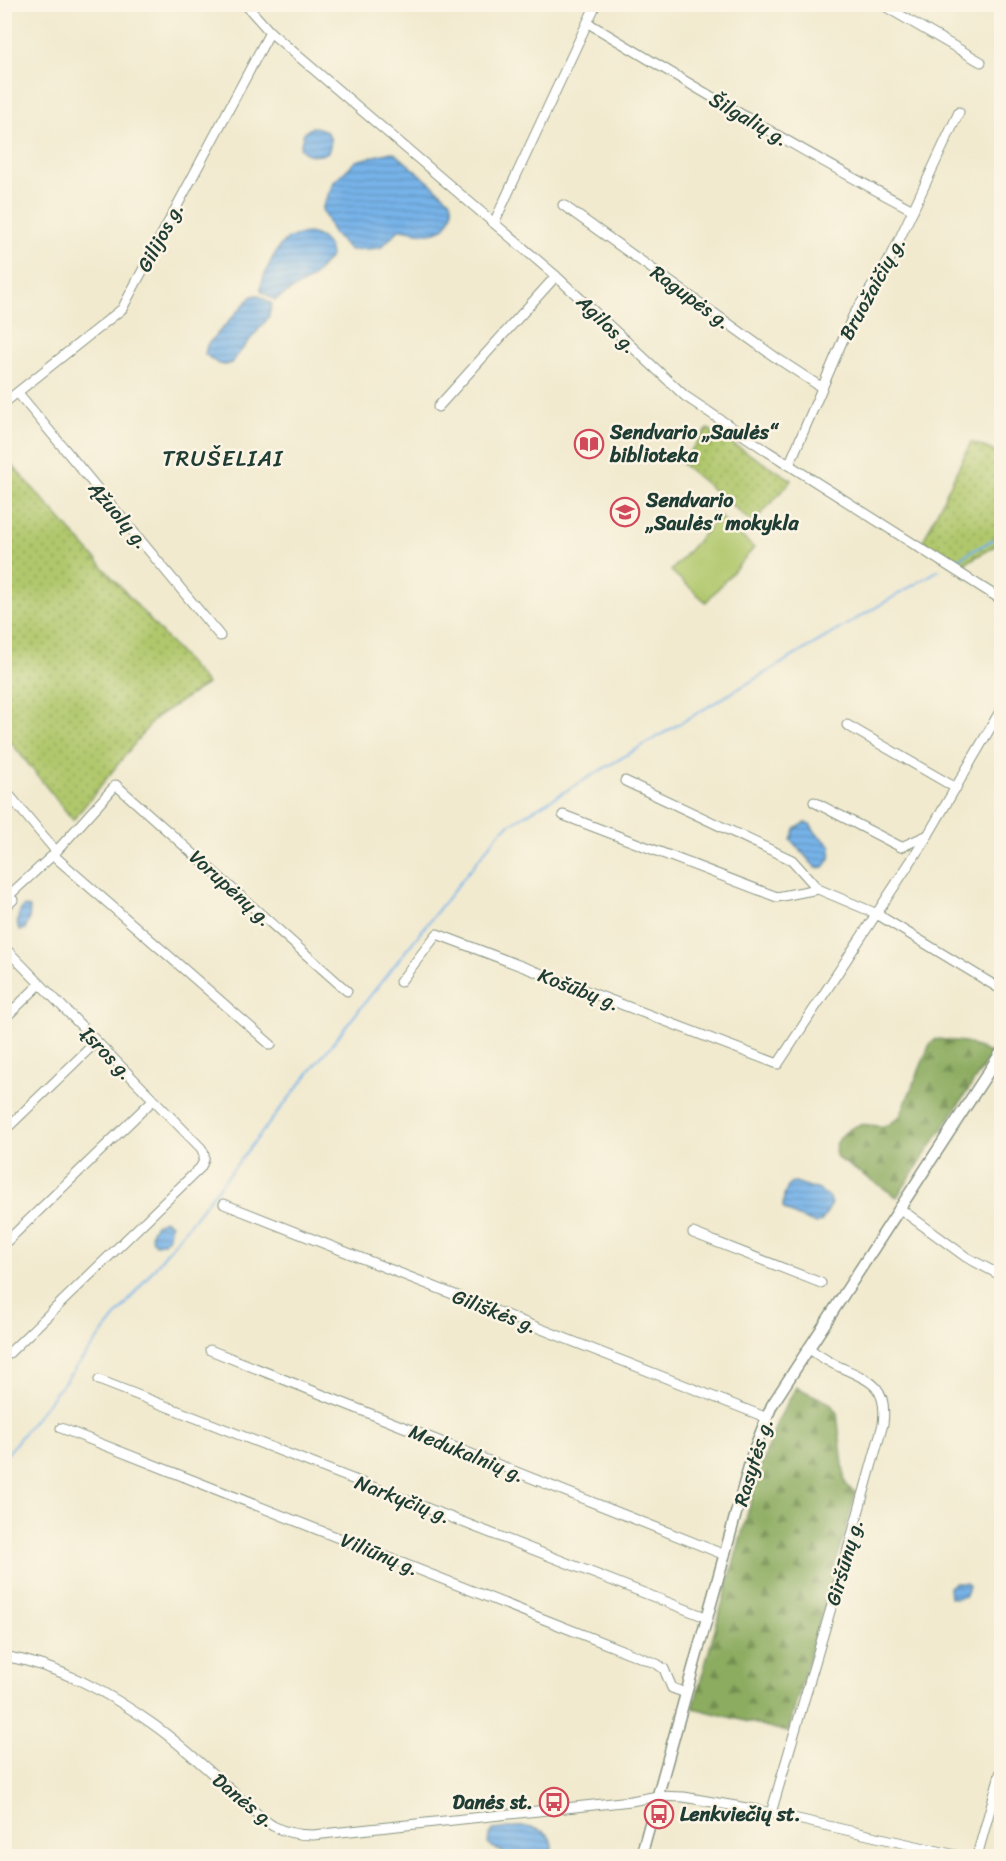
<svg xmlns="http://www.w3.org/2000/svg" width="1006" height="1861" viewBox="0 0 1006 1861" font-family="Sriracha,sans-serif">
  <defs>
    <pattern id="green-dots" width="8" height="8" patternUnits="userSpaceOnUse" patternTransform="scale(1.5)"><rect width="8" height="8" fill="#b0c76c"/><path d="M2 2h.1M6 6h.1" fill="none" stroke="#8fa35a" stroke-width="1.8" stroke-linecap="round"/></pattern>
    <pattern id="forest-firs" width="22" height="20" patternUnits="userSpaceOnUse" patternTransform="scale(1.5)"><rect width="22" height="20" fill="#8cac60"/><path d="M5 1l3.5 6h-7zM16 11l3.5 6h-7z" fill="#728d50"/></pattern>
    <pattern id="water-rules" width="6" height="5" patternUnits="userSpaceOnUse" patternTransform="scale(1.5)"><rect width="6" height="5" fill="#77b3e9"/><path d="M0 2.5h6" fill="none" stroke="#6193be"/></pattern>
  </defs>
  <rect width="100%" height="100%" fill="#fcf5e5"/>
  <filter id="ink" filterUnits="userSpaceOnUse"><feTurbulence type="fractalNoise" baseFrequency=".0167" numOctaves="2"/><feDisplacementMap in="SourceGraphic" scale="12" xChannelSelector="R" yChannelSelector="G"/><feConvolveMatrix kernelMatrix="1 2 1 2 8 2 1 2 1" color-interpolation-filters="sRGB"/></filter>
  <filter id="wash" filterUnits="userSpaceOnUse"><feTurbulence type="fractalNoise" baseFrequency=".008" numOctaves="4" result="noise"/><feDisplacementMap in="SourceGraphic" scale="24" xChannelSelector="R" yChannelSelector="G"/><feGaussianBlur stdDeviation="1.35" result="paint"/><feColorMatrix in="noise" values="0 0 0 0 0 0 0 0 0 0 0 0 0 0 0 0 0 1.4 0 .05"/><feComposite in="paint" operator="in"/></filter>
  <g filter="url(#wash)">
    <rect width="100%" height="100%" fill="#f1eacf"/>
    <g fill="url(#green-dots)" stroke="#688250" stroke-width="1.5">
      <polygon points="708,429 792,480 753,523 681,463"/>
      <polygon points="971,442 1001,454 1001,542 959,567 922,543"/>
      <polygon points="5,457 207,684 156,717 73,820 5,735"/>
    </g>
    <g fill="url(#forest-firs)" stroke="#56744a" stroke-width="1.5">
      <path d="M936,1039L965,1042L992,1054L897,1197L837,1158C830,1144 845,1129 859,1125C867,1123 875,1127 883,1126C890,1125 895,1121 900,1116L930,1044Z"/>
      <polygon points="796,1387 830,1403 837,1413 845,1482 848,1487 856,1493 788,1732 693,1708 760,1469 777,1422"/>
    </g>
    <polygon fill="#b0c76c" stroke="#688250" stroke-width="1.5" points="719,516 754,548 706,602 671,571"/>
    <g fill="url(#water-rules)" stroke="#4b788e" stroke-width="1.5">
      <path d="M312,127C327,127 335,138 328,152C318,157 308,157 300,148L304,133Z"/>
      <path d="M391,152L396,154L451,201C454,210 452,217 447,224C434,240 416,230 400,229L380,248L350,250L333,233L322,209L334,182L356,161Z"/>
      <path d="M307,233C319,234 331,243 331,256L312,278L275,300L261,291C259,283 277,246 285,241C291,236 300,235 307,233Z"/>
      <path d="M258,295L272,304L268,318L231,363C221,369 213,360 205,354L207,345L252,296Z"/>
      <polygon points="805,823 810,824 816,833 831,846 830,859 824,867 816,868 791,840 795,829"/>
      <path d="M24,906L30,908L29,920L25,929L20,931C15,924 18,912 24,906Z"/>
      <polygon points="795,1182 819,1190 830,1198 832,1204 821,1222 816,1224 794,1215 783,1208 784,1195 790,1183"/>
      <path d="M164,1220L171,1224L169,1236L163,1243L155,1244C147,1235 153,1224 164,1220Z"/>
      <polygon points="954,1583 966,1583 969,1586 966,1596 955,1598 950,1597 949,1587"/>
      <path d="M516,1827C536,1826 557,1831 551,1856H508L488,1844L489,1836L493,1830Z"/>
    </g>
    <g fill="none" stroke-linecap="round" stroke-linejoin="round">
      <g stroke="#77b3e9" stroke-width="2">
        <polyline points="956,560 1002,535"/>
        <polyline points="4,1458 500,832 510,824 939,570"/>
      </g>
    </g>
  </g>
  <g filter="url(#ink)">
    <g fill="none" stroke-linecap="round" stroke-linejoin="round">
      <g stroke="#889482" stroke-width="11">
        <g id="minor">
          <polyline points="245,4 270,32 556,276 685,396 767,451 1002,600"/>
          <polyline points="881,4 981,62"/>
          <path d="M588,23C695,87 802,152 913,210"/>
          <polyline points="563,205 775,357 821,387"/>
          <polyline points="494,223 596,4"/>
          <polyline points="18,393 220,636"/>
          <polyline points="4,403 122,309 270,32"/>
          <polyline points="438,407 556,276"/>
          <polyline points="789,465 853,316 891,257 959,112"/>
          <polyline points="847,725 956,788"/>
          <polyline points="625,781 792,860 818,889 875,913 1002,990"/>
          <polyline points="4,789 56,851"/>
          <polyline points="814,802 901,847 928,835 1002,708"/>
          <polyline points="563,815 777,897 818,889"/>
          <polyline points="53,855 271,1045"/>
          <polyline points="4,900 53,855 116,785 347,991"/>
          <polyline points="4,908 13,900"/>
          <path d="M4,947L201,1148C206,1156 205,1160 200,1168L4,1358"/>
          <polyline points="400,982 437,934 778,1064 928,835"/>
          <polyline points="4,1019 40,984"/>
          <polyline points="4,1131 96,1042"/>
          <polyline points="224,1204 765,1417"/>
          <polyline points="899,1208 966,1257 1002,1276"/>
          <polyline points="693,1233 821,1283"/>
          <polyline points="4,1244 153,1100"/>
          <polyline points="210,1350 725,1555"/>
          <polyline points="99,1380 708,1618"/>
          <polyline points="61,1428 657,1664 664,1669 672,1688 686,1693"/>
          <path d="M4,1656C60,1666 108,1692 154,1725C182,1745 208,1770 234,1793C247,1804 259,1817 273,1826C286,1833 299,1835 313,1835L631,1801L658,1796L684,1797L758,1810L960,1856"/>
          <path d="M771,1813L843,1567L883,1424C888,1386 871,1381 840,1367C828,1362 818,1355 808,1348"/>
          <polyline points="977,1856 1002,1767"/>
        </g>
      </g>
      <g stroke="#889482" stroke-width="13">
        <polyline id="major" points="641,1856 753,1452 772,1405 1002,1051"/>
      </g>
      <use href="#minor" stroke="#fff" stroke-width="9"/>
      <use href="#major" stroke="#fff" stroke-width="10"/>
    </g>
  </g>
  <defs>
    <g id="library-ring" transform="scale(1.5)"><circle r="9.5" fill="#fcf5e5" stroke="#d1495b" stroke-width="1.5"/><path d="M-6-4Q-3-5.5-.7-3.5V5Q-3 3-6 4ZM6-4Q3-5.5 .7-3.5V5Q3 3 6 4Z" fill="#d1495b"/></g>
    <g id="school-ring" transform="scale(1.5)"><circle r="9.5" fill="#fcf5e5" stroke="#d1495b" stroke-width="1.5"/><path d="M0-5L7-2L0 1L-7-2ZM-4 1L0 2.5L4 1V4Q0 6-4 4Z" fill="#d1495b"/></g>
    <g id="bus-ring" transform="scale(1.5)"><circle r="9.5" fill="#fcf5e5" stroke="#d1495b" stroke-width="1.5"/><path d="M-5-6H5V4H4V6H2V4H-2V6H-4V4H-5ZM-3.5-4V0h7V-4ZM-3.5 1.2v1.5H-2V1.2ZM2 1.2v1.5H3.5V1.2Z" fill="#d1495b"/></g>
  </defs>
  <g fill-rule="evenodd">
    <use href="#library-ring" x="589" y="444"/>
    <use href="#school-ring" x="625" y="512"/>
    <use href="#bus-ring" x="554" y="1802"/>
    <use href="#bus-ring" x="659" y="1814"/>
  </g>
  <g text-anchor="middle" stroke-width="5" stroke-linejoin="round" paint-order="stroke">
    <g font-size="20" fill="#1f3d34" stroke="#fcf5e5">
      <text transform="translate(749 119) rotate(30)" y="7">Šilgalių g.</text>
      <text transform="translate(160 237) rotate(-62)" y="7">Gilijos g.</text>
      <text transform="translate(872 288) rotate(-61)" y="7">Bruožaičių g.</text>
      <text transform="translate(691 297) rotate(36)" y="7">Ragupės g.</text>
      <text transform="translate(607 324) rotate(44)" y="7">Agilos g.</text>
      <text transform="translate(119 515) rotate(50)" y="7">Ąžuolų g.</text>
      <text transform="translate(231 888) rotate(42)" y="7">Vorupėnų g.</text>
      <text transform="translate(579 989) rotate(21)" y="7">Košūbų g.</text>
      <text transform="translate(107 1053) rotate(46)" y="7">Įsros g.</text>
      <text transform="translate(495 1311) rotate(21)" y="7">Giliškės g.</text>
      <text transform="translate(467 1453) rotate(22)" y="7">Medukalnių g.</text>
      <text transform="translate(753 1462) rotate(-73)" y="7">Rasytės g.</text>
      <text transform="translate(403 1499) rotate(21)" y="7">Narkyčių g.</text>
      <text transform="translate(380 1554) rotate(22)" y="7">Viliūnų g.</text>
      <text transform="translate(844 1562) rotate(-74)" y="7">Giršūnų g.</text>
      <text transform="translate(244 1800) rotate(39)" y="7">Danės g.</text>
    </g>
    <g font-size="20" font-weight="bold" fill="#1f3d34" stroke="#fcf5e5" text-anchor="start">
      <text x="610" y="439">Sendvario „Saulės“<tspan x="610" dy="23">biblioteka</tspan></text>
      <text x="646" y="507">Sendvario<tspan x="646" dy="23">„Saulės“ mokykla</tspan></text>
      <text x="533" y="1809" text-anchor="end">Danės st.</text>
      <text x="680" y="1821">Lenkviečių st.</text>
    </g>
    <g font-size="22" letter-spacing="1.5" fill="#1f3d34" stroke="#fcf5e5">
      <text x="223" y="466">TRUŠELIAI</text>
    </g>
  </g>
  <rect width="1006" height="1861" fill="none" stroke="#fcf5e5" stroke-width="24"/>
</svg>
